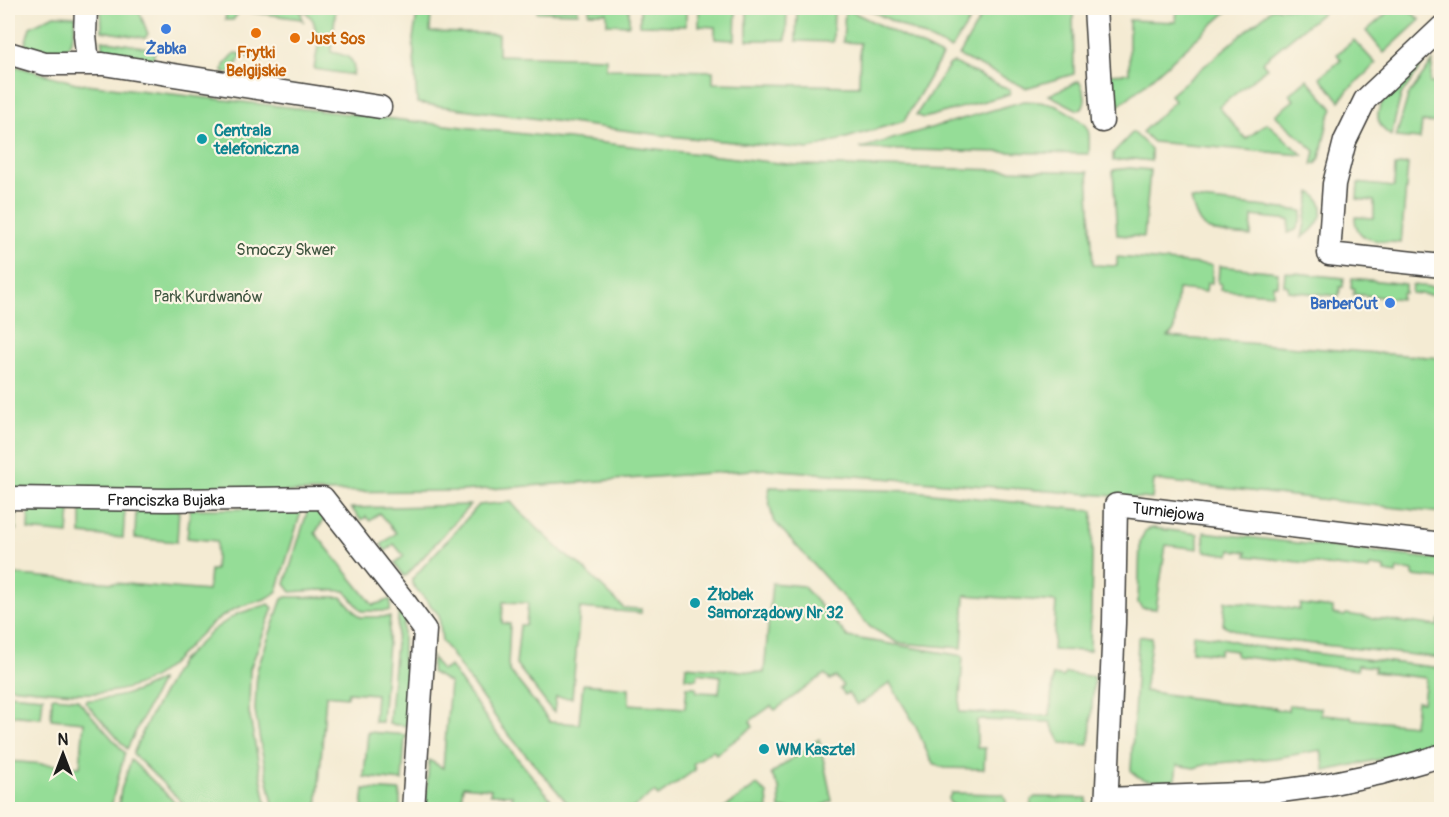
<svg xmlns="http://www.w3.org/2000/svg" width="1449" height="817" viewBox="0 0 1449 817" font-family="Pangolin,sans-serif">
  <rect width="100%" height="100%" fill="#fcf5e5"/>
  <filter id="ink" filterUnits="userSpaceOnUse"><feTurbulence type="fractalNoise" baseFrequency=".0167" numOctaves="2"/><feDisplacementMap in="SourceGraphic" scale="12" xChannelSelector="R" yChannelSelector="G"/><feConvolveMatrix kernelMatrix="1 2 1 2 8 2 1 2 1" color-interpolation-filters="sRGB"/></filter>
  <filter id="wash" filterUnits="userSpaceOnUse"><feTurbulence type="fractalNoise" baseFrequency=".008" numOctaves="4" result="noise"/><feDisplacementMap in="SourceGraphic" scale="24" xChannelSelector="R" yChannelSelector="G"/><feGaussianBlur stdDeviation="1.35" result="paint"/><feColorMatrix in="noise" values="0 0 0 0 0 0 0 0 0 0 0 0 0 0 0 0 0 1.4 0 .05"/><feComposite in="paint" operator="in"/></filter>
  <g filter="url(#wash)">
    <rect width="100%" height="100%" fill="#f4ebd3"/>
    <g fill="#95dd97" stroke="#587c5a" stroke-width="1.5">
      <polygon points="101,8 138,8 148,34 145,38 102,31"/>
      <path d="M227,8H336L331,52C344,55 357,56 353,75L314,69L319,41L313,20L306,12L300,11L304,22L301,19L243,11L239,12L233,20H225Z"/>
      <polygon points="418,8 431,8 430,32 498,34 498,55 606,58 606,69 713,71 713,83 859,86 860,43 843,42 845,8 942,56 904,121 809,149 668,136 417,103 413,39"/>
      <polygon points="537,8 578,8 578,13 537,12"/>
      <polygon points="589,8 629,8 629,25 607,24 607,13 589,13"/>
      <polygon points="640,8 686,8 686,26 640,25"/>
      <polygon points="699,8 736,8 735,40 715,39 715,27 699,26"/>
      <polygon points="747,8 787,8 786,40 747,40"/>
      <polygon points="797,8 834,8 833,42 796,41"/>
      <polygon points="865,8 978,8 952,48 950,49"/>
      <polygon points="986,8 1073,8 1074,74 1026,88 959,56"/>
      <polygon points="1177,8 1231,8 1143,86 1118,106 1111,103 1109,74 1129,73 1129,20 1176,22"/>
      <polygon points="1273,8 1328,8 1262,62 1267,68 1219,107 1246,139 1267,123 1303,155 1153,142 1142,132 1175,101 1170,95"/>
      <polygon points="1393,8 1407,8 1420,20 1384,53 1366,31"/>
      <path d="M54,15L76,16C75,30 72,55 53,55C44,55 33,50 24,48L30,27Z"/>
      <polygon points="102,40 155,49 153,61 114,54 104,51"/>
      <polygon points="1354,40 1376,64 1348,90 1340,101 1320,77 1341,60 1337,54"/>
      <polygon points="235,53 273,59 273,61 241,56 232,73 223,72 224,65"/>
      <polygon points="1433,61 1430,83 1441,83 1441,123 1422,122 1420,139 1396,137 1408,96"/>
      <polygon points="954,63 1010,90 1010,94 924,118 916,115 950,64"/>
      <path d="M1424,63L1401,95L1391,136C1363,116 1386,97 1402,81C1409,74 1415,67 1424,63Z"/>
      <polygon points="8,64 76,83 796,165 1088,172 1093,265 1117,266 1117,257 1212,265 1212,283 1207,283 1206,292 1178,289 1174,331 1168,337 1441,358 1441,513 1154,480 1152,499 766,469 461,491 280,492 8,489"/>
      <polygon points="1307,79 1333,109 1328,120 1320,158 1317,163 1312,165 1315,151 1275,115 1294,100 1289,94"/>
      <path d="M1079,81C1084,91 1088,99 1082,109L1078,110L1049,95Z"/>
      <path d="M1024,101C1049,102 1058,104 1078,119C1082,122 1086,125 1088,130C1090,137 1089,147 1089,154L862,149L861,148Z"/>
      <polygon points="1133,132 1151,149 1151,161 1133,159 1113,161 1113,153"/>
      <path d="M1408,164L1401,243C1381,241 1355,244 1355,217L1374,218V201L1357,199L1358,183L1394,187L1395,166Z"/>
      <polygon points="1130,168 1150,170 1144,237 1117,235 1113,170"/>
      <path d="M1311,192C1333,207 1318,227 1302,238Z"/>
      <path d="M1191,199L1302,211V217L1296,230L1288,233L1290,220L1252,216L1251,236C1239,235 1210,234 1203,226C1196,219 1193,208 1191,199Z"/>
      <polygon points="1219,266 1278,272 1277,285 1273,285 1273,294 1220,290 1221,284 1218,283"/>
      <polygon points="1285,272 1344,278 1343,287 1340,287 1339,296 1288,291 1288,286 1284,285"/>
      <polygon points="1352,278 1405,284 1405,293 1402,293 1401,299 1353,294 1354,288 1351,288"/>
      <polygon points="1412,285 1441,288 1441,302 1439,302 1439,296 1411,293"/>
      <polygon points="770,487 914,491 1093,511 1090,651 1053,650 1056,602 965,595 962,648 898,643 870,627 773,520 768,496"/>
      <polygon points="511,502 519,511 569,558 578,563 624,608 641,609 641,613 580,608 572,698 556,697 554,712 552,711 516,664 520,625 526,625 528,603 503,602 502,623 510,624 508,666 510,671 550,722 579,724 583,684 629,688 629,704 685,708 687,687 696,687 697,692 719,693 721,676 698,673 696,679 685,678 686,666 764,673 772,583 803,586 848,637 963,656 959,712 1050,716 1053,675 1063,677 1066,673 1094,677 1090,738 1088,745 1061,743 1050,722 977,720 977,748 985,748 984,769 945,768 935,765 929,757 916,726 890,683 862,703 861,702 857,705 848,693 845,695 840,689 843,686 836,677 830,680 825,674 775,710 771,706 750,721 753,727 716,754 713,750 693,764 695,770 658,796 654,792 633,808 633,809 569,809 570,806 503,728 442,641 439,615 412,584 412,579 479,505"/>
      <polygon points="470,505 407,575 404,576 395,563 404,556 394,544 386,551 381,545 396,533 379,513 370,521 366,517 361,520 351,508"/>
      <polygon points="8,506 17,507 16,530 8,529"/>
      <polygon points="29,507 70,509 68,534 28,530"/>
      <polygon points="136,508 179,509 177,542 135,538"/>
      <polygon points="81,509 125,509 123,538 81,534"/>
      <path d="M190,509H302L277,591C265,604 242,602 228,613C220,618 212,623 206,629C191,642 179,659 163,671C119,705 59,691 8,687V574L208,591L210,570H215L217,541L187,538Z"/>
      <path d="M308,509C316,509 321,510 326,517L315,533L373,605L391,599L390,611H362L345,591L318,590L291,592L285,584Z"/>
      <polygon points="1153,528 1198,534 1198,549 1166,545 1156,609 1142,608 1138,603 1140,542 1145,531 1149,529"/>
      <polygon points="1204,532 1441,560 1441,579 1413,576 1413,571 1397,569 1396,574 1385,572 1385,568 1370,566 1369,570 1246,556 1247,552 1231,550 1230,555 1205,551 1204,549"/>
      <polygon points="286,597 342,597 360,617 390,617 382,722 374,722 376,694 348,692 347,697 326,695 317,809 274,809 261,747 255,710 257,670 282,599"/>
      <polygon points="1225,601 1269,605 1299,610 1300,604 1333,608 1333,614 1345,616 1346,614 1407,623 1408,622 1438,626 1439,620 1441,620 1441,658 1251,637 1223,625"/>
      <polygon points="269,604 273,608 250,669 249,712 267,809 189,809 133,754 147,722 180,662 213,630 237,614"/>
      <polygon points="399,608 408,619 403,625 403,665 411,666 406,722 410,726 389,724"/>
      <path d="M1193,634L1223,638L1251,646L1441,668V740L1386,758L1325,771L1321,750L1275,758L1208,764L1194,768L1177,765L1175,780C1161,781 1139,784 1131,770L1138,641V638L1142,636L1152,637L1144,691L1213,701V702L1257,707L1258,706L1275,708V709L1288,711L1289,705L1321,708V715L1334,716V715L1351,717L1352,719L1414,725L1417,701L1423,702L1426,678L1374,672V667L1358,665L1357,670L1236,656V651L1220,649L1219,654L1192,651Z"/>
      <polygon points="432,657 442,671 450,666 495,731 559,809 511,809 512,795 490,794 491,789 463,786 460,809 425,810 429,760 443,768 450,683 431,672"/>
      <path d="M160,680V682L127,749L85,702L86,700C115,699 135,694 160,680Z"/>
      <polygon points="8,694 43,697 41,718 8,715"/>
      <polygon points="52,697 77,699 125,753 115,789 111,809 8,809 8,761 80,767 84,722 51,719"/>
      <polygon points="368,732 409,735 405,738 402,781 364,777"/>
      <polygon points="819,739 832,801 815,809 780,809 779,788 771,774"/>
      <polygon points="131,760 182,809 118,809 121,790"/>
      <polygon points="757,785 767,794 768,809 723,809"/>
      <polygon points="364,789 400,791 400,809 362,809"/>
      <path d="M952,793L1003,794L1006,799V808L989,806L988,809H964V806C957,806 951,807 948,799Z"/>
      <polygon points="1035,797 1087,798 1087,809 1031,809 1031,800"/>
    </g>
  </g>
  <g filter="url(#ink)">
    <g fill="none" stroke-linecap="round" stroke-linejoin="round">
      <g stroke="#3c3b37" stroke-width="25">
        <g id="street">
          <polyline points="86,8 85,35 88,63"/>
          <polyline points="1095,8 1102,121"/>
          <polyline points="1442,27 1365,100 1345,141 1334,184 1329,254 1442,266"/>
          <polyline points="8,53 45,64 103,64 380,107"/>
          <path id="s1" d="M8,498L167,500L323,498L400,596L425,630L413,810"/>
          <polyline points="1106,799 1266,793 1324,785 1381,773 1427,760 1442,755"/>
          <path id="s2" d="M1106,810L1114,623L1116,505L1442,544"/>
        </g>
      </g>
      <use href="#street" stroke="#fff" stroke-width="22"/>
    </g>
  </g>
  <g fill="#3f7fe0" stroke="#fcf5e5" stroke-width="2">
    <circle cx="166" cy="29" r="6"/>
    <circle cx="1390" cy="303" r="6"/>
  </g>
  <g fill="#e8710a" stroke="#fcf5e5" stroke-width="2">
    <circle cx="256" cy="33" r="6"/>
    <circle cx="295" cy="38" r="6"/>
  </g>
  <g fill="#0f9aa8" stroke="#fcf5e5" stroke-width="2">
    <circle cx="202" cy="139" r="6"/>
    <circle cx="695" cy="603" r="6"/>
    <circle cx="764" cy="749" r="6"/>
  </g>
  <g text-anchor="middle" stroke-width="4.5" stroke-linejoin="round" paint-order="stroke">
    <g font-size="16" font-weight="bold" fill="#c56008" stroke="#fcf5e5" text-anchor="start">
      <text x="307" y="44">Just Sos</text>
      <text x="256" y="58" text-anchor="middle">Frytki<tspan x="256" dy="18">Belgijskie</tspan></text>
    </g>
    <g font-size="16" font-weight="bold" fill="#366cbe" stroke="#fcf5e5">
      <text x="166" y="54">Żabka</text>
      <text x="1378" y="309" text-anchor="end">BarberCut</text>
    </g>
    <g font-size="16" font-weight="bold" fill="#0d838f" stroke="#fcf5e5" text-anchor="start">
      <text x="214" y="136">Centrala<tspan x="214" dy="18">telefoniczna</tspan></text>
      <text x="707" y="600">Żłobek<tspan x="707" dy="18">Samorządowy Nr 32</tspan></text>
      <text x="776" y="755">WM Kasztel</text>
    </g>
    <g font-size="16" fill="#405641" stroke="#fcf5e5">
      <text x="286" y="255">Smoczy Skwer</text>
      <text x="208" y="302">Park Kurdwanów</text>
    </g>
    <g font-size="16" fill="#1c1c1c" stroke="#fcf5e5">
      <text dy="6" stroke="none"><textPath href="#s1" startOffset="158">Franciszka Bujaka</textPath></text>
      <text dy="6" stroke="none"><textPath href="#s2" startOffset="358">Turniejowa</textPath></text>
    </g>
  </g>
  <rect width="1449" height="817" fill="none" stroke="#fcf5e5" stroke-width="30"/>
  <g transform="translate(63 754)" stroke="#fcf5e5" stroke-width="4.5" paint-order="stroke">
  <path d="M0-4.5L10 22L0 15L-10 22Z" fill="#1c1c1c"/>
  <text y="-9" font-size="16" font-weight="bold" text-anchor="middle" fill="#1c1c1c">N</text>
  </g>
</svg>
